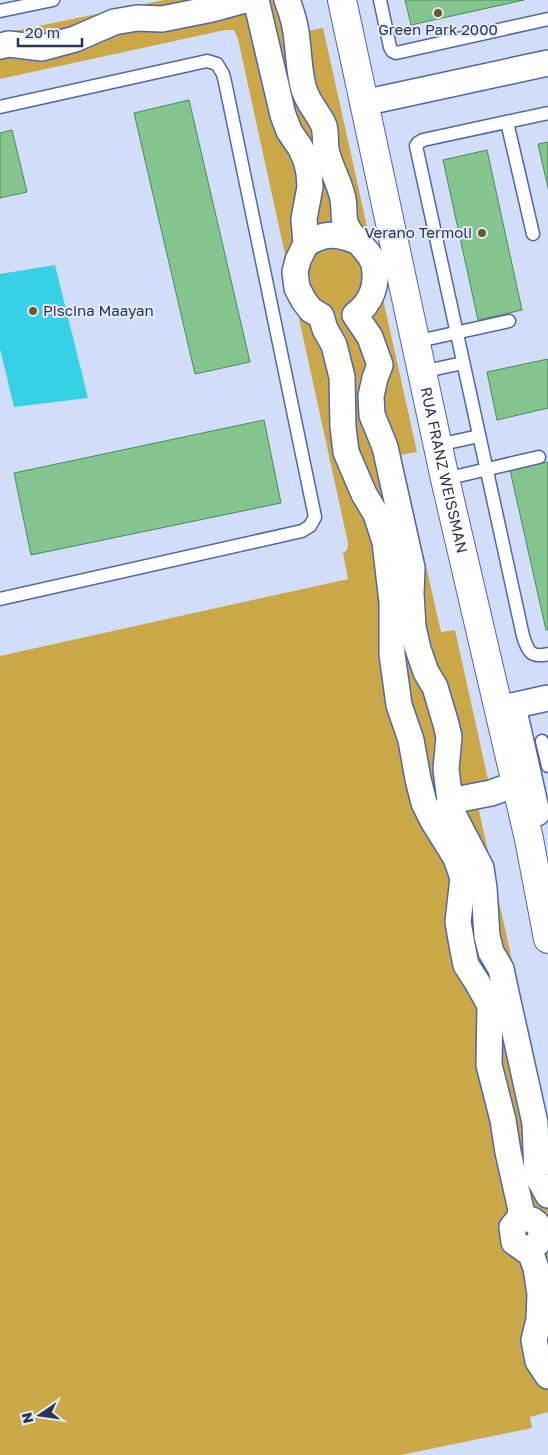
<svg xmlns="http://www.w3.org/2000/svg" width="548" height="1455" viewBox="0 0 548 1455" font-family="'Golos Text',sans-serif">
  <rect width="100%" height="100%" fill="#d2ddf9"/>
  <polygon fill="#cba847" points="164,0 301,0 308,31 323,28 417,452 401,455 441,632 455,630 493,802 478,806 548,1124 548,1412 530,1417 532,1428 401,1455 0,1455 0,656 348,579 343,553 347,550 348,543 238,39 234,30 225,30 0,79 0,34"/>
  <polygon fill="#36d1e5" points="55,265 88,398 14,407 0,349 0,274"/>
  <g fill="#84c48f" stroke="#4c8b58">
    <polygon points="405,0 524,0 411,25"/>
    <polygon points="189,100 250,362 195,374 134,113"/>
    <polygon points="12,130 27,192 0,198 0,133"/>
    <polygon points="548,142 548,188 538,144"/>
    <polygon points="487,150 522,310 478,320 443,160"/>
    <polygon points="548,359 548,408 497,420 487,372"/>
    <polygon points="264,420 281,503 31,555 14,473"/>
    <polygon points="548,462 548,630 546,630 510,470"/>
  </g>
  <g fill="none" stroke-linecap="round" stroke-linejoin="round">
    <g stroke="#5166a4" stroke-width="15">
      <g id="lane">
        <polyline points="380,0 390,47 392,51 396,53 548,19"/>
        <polyline points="0,11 53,0"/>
        <polyline points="0,107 207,61 217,64 223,74 225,82 315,517 310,526 302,531 0,599"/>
        <path d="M548,113L423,140L418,143L416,146L523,636C528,652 531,658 548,654"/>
        <polyline points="507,122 533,234"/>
        <polyline points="414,342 509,321"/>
        <polyline points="421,372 463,363"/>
        <polyline points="438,445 479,436"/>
        <polyline points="445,479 539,457"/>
        <polyline points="542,741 548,766"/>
      </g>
    </g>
    <g stroke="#5166a4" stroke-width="28">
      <g id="street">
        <polyline points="256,0 283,115 289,131 300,147 306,160 309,173 310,187 304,219 306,244 298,260 295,272 297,288 304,301 311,310 321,316 325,329 334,345 342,377 343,427 346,452 364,494 376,514 385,542 392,602 392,654 399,705 411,740 418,779 424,803 433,821 456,858 463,878 458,922 462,945 466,965 477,982 490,1005 489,1065 503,1120 508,1152 521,1210 519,1219 512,1227 514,1242 531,1254 536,1268 540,1294 539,1320 534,1340 538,1361 548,1376"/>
        <path d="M287,0C292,13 296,26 297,40C299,56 299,70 303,86C306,101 318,112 324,126C326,133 325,141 326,149C329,165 338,179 342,195C345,204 343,213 345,222C350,240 370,248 374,265C378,285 371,303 355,315L370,337L380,365L375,378L371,396L372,415L385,447L412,568L411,594L413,627L418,649L426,672L435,687L446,724L449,737L446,769L450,801L454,816L481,868L484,888L487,936L491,952L501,969L505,988L535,1123L537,1175L548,1195"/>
        <polyline points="0,46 9,44 42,48 75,39 114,22 137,18 162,19 212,9 245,0"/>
        <polyline points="363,103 548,63"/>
        <path d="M306,244C324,233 335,233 354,240"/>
        <polyline points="513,706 537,813"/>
        <polyline points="498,709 548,698"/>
        <polyline points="450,801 491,793 516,784"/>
        <path d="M519,1219C533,1218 537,1221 542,1233C539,1243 536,1247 525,1249"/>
      </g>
    </g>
    <g stroke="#5166a4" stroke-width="30">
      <g id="secondary">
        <path id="s1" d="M342,0L445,479L529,839L548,939"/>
      </g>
    </g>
    <use href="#lane" stroke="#fff" stroke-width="12"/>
    <use href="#street" stroke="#fff" stroke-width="25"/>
    <use href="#secondary" stroke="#fff" stroke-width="28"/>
  </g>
  <g fill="#6b5927" stroke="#e4eaf8" stroke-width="2">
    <circle cx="438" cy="13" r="5"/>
    <circle cx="482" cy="233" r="5"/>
    <circle cx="33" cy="311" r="5"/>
  </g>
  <g text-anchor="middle" stroke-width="4" stroke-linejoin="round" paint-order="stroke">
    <g font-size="15" fill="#2b3550" stroke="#e4eaf8">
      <text x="438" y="35">Green Park 2000</text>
      <text x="472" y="238" text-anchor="end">Verano Termoli</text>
      <text x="43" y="316" text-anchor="start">Piscina Maayan</text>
    </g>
    <g font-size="15" fill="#2b3550" stroke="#e4eaf8">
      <text dy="5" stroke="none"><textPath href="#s1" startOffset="481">RUA FRANZ WEISSMAN</textPath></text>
    </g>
  </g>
  <g transform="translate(40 1415) rotate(257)" stroke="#e4eaf8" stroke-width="4" paint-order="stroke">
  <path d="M0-4L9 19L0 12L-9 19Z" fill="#2b3550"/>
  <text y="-8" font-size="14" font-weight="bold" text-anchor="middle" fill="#2b3550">N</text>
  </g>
  <path d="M18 38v8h64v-8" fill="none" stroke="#2b3550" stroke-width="2.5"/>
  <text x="25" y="38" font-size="15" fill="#2b3550" stroke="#e4eaf8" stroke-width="4" paint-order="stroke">20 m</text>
</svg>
